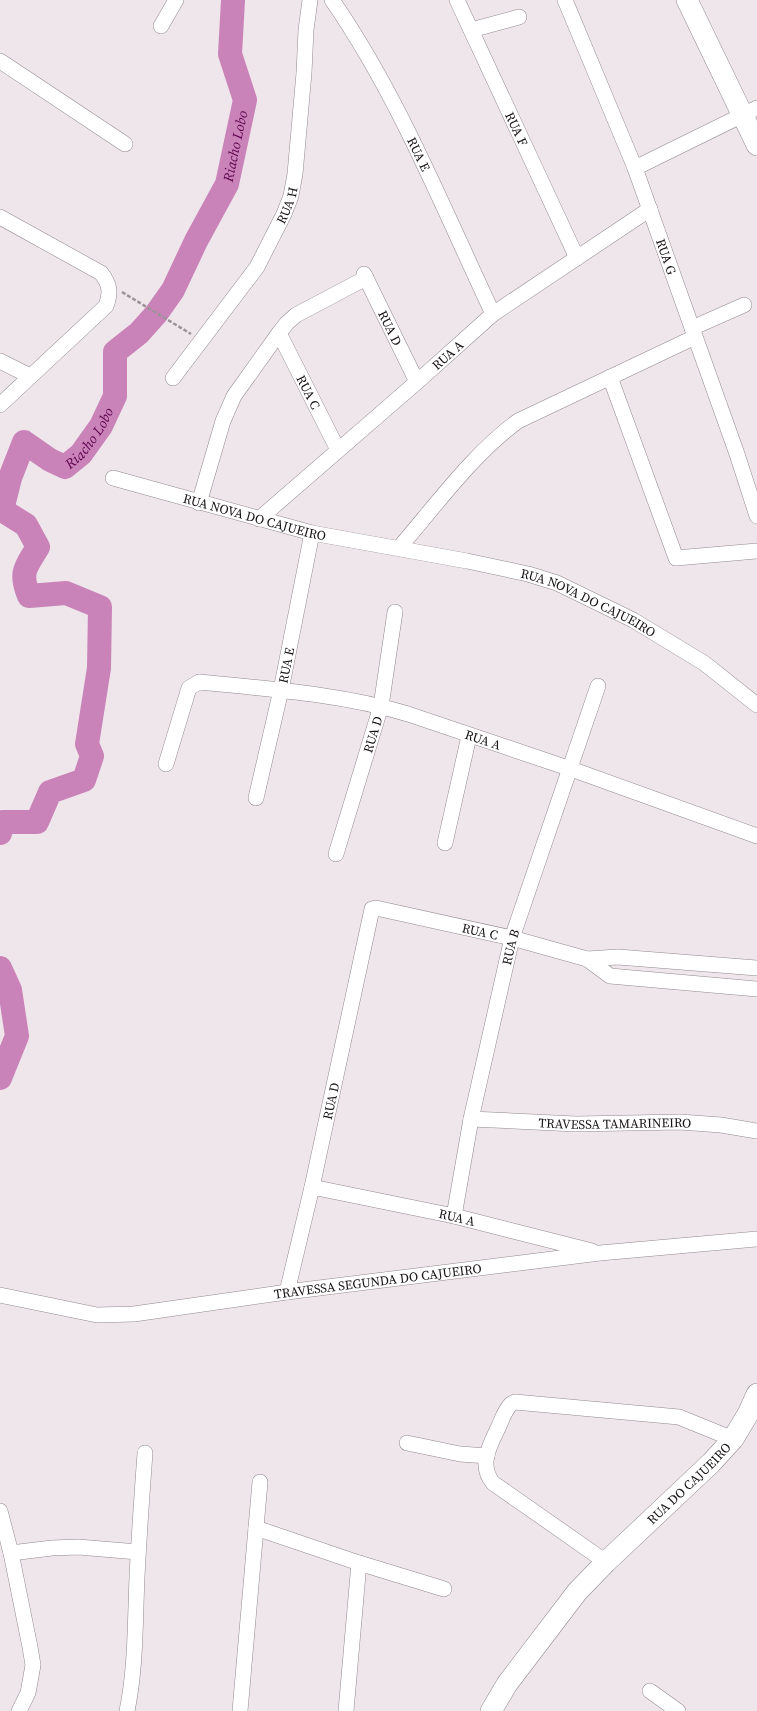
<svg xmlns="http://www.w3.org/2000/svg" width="757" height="1711" viewBox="0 0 757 1711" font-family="'Source Serif 4',serif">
  <rect width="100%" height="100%" fill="#efe6ec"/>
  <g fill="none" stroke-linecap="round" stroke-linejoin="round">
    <g stroke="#ca83b8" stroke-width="24">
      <path id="s1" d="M0,833L3,822H37L50,792L84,780L92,756L87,744L99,668L100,607L66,593L29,596C19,572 26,567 38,547L26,525L2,510L10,478L24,442L50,460L65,467L81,454L101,426L115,396V352L139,333L156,314L173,290L196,241L227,184L245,100L230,54L233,0"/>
      <polyline points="0,968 10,990 17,1036 0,1078"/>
    </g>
    <g stroke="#92898f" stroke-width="16">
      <g id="street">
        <path id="s2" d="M332,0C399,97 443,208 493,314"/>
        <path id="s3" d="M457,0L577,258"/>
        <path id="s4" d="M565,0L635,168L737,454L757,516"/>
        <polyline points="161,26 176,0"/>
        <polyline points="471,30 519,17"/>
        <polyline points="0,61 125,144"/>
        <polyline points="635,168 757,108"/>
        <path d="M0,217L101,273C110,284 111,293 106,306L0,405"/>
        <path id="s5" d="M364,274L417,382"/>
        <polyline points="692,328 744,305"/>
        <path id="s6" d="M279,333L338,450"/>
        <polyline points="0,361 30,376"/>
        <polyline points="610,377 676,558 757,551"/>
        <path id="s7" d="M173,378L257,267L284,214L291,196L295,174L304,73L306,30L310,0"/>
        <path id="s8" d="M113,478L312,533L467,561L528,574L557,583L633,620L704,663L757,705"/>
        <polyline points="199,503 223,421 234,396 279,333 287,323 296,315 366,278"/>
        <path id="s9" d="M259,519L417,382L493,314L650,209"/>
        <path d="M399,548C436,505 473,454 518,421L695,337"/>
        <path id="s10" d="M166,764L189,688L199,682C269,689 341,694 408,714L571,769L757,836"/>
        <path id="s11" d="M256,798L281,690L312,533"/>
        <polyline points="445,843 469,736"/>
        <path id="s12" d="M336,854L381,706L395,612"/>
        <polyline points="587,959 618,957 757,968"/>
        <path id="s13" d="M471,1119L576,1124L680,1122L721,1125L757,1131"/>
        <path id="s14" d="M312,1187L454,1216L592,1251"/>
        <path id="s15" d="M454,1216L471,1119L512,938L598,686"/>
        <path id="s16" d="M287,1292L312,1187L372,909L376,908L512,938L587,959L610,976L757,989"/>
        <path id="s17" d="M0,1295L97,1315L134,1314L287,1292L600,1253L757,1239"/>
        <polyline points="407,1443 460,1454 487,1456"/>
        <polyline points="0,1511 11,1553 30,1647 33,1665 28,1693 19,1711"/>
        <polyline points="256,1528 359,1563 444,1589"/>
        <polyline points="11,1553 52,1548 78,1547 138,1552"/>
        <path d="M606,1562L493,1483C478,1465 490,1445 499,1426C502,1419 505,1410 511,1404L515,1402L679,1417L733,1439"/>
        <polyline points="650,1691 678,1711"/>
        <path d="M127,1711C136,1667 135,1622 137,1577C139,1536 142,1494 145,1453"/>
        <polyline points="240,1711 260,1482"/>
        <polyline points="346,1711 359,1563"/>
      </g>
    </g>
    <g stroke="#92898f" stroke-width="22">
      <g id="secondary">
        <polyline points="687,0 757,145"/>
        <path id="s18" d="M491,1711L507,1684L577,1592L606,1562L711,1463L733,1439L748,1414L757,1394"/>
      </g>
    </g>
    <polyline stroke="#9a9398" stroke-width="2.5" stroke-dasharray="4 2" stroke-linecap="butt" points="122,292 191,334"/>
    <use href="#street" stroke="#fff" stroke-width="15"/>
    <use href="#secondary" stroke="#fff" stroke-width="21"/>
  </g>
  <g text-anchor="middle" stroke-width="3.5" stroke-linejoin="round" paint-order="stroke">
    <g font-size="13" fill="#171316" stroke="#efe6ec">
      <text dy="5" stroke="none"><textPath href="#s3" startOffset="142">RUA F</textPath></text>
      <text dy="5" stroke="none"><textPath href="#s2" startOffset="177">RUA E</textPath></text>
      <text dy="5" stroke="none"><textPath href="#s7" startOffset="208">RUA H</textPath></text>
      <text dy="5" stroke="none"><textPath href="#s4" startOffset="276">RUA G</textPath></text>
      <text dy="5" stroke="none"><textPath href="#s5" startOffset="60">RUA D</textPath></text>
      <text dy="5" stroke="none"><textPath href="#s9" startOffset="250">RUA A</textPath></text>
      <text dy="5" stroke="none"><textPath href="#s6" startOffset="66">RUA C</textPath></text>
      <text dy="5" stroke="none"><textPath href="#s8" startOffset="147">RUA NOVA DO CAJUEIRO</textPath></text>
      <text dy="5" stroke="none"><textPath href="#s8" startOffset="493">RUA NOVA DO CAJUEIRO</textPath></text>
      <text dy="5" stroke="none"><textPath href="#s11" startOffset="136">RUA E</textPath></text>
      <text dy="5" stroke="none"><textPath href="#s12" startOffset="125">RUA D</textPath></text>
      <text dy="5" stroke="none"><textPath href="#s10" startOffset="382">RUA A</textPath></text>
      <text dy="5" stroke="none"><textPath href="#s16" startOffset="503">RUA C</textPath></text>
      <text dy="5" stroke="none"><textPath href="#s15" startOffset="275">RUA B</textPath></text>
      <text dy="5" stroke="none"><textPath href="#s16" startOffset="196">RUA D</textPath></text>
      <text dy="5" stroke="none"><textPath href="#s13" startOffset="144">TRAVESSA TAMARINEIRO</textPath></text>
      <text dy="5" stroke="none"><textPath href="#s14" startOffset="148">RUA A</textPath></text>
      <text dy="5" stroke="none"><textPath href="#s17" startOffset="382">TRAVESSA SEGUNDA DO CAJUEIRO</textPath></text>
      <text dy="5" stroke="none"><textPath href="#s18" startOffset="303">RUA DO CAJUEIRO</textPath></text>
    </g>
    <g font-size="14" font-style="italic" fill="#5c024e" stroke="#efe6ec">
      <text dy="5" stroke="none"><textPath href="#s1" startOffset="966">Riacho Lobo</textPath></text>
      <text dy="5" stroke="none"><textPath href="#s1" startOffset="629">Riacho Lobo</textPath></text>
    </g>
  </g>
</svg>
